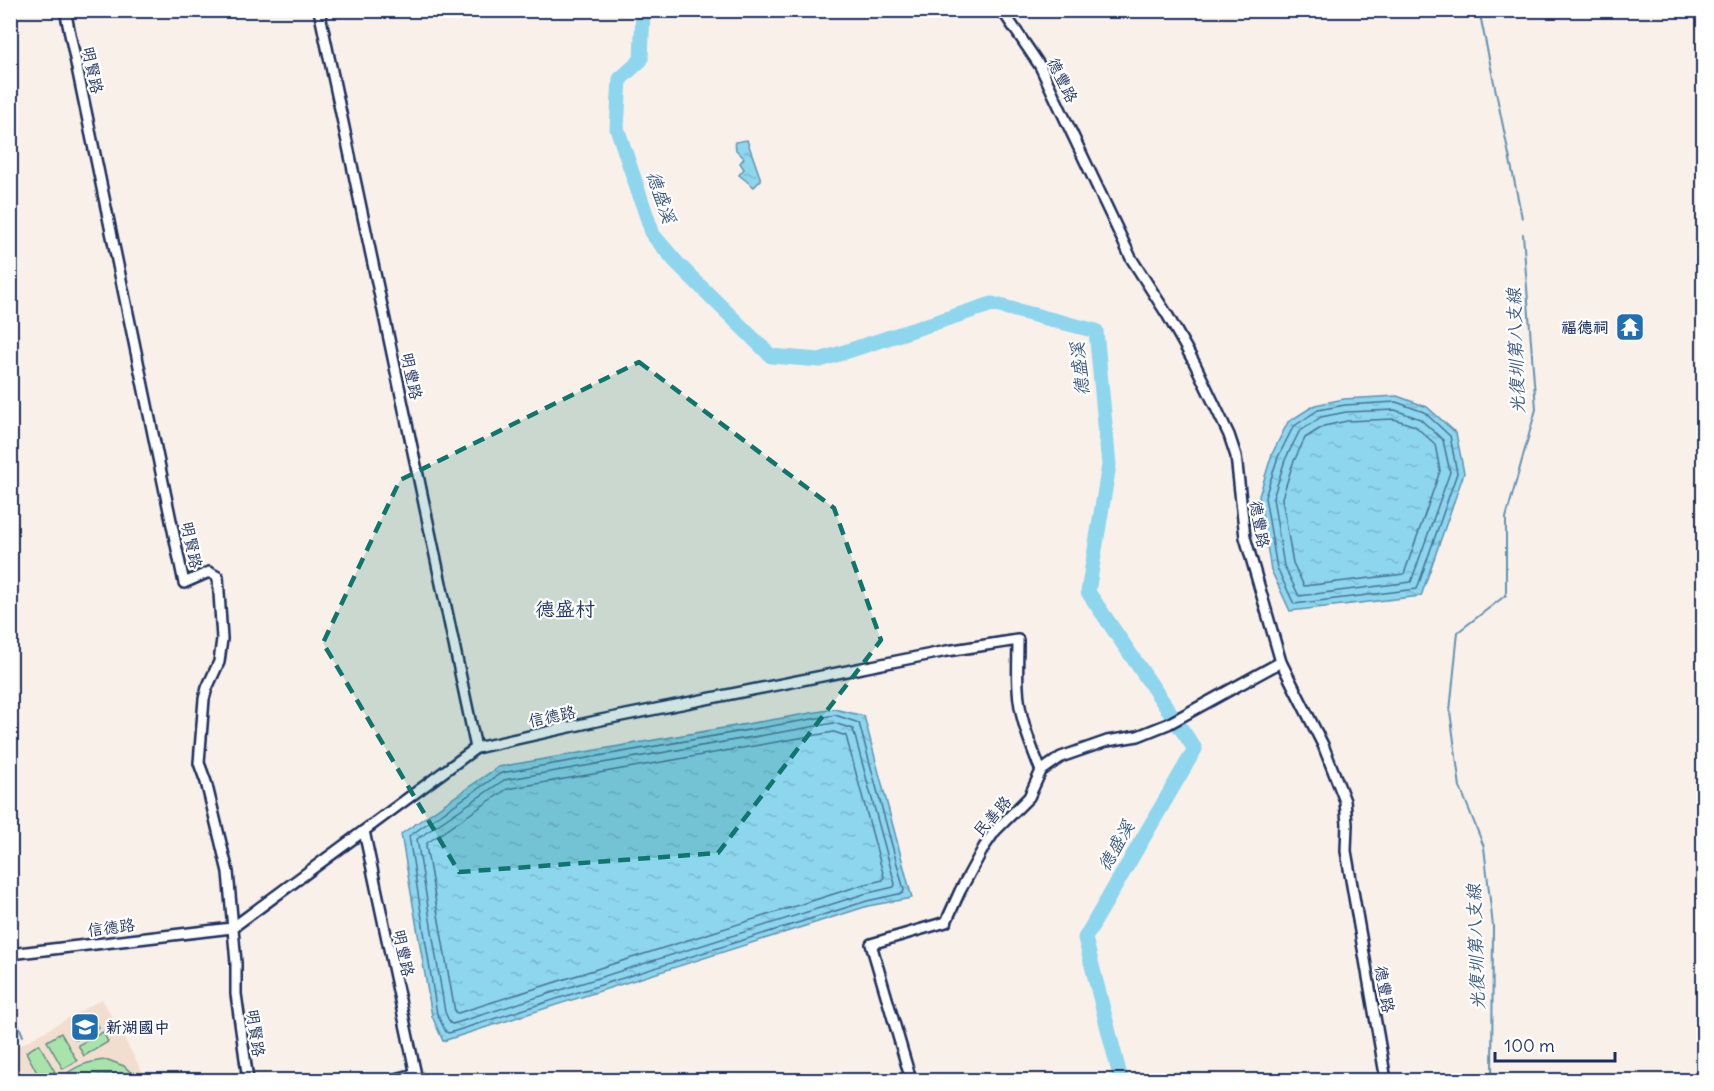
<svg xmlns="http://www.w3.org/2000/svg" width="1714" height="1091" viewBox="0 0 1714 1091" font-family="Delius,'LXGW WenKai TC',sans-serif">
  <defs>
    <pattern id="water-ripples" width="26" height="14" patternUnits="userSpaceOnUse" patternTransform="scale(1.5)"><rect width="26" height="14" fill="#8dd6ee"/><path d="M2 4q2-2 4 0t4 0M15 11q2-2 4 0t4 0" fill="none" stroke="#79b8ce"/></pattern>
  </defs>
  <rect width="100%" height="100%" fill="#f9f0e9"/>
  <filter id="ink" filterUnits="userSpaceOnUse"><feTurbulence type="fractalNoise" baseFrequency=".0167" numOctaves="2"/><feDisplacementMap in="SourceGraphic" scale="12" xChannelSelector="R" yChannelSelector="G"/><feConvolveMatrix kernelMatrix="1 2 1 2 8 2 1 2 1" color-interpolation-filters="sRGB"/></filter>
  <g filter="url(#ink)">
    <polygon fill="#f2decf" points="102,999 147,1080 11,1080 10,1051"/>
    <g fill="#a8e4aa" stroke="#628a84" stroke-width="1.5">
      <polygon points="94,1018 99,1027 76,1040 71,1031"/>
      <polygon points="103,1032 108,1042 84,1056 78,1045"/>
      <polygon points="61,1033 77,1061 63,1069 47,1041"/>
      <polygon points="39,1044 55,1072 41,1080 26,1052"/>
      <path d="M108,1060L124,1066L139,1080H121L117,1076C95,1072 81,1081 59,1080C74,1066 88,1061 108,1060Z"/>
    </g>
    <g fill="url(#water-ripples)" stroke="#5f93b4" stroke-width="1.5">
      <polygon points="747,140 761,180 754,187 739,175 744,169 740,163 744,158 736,150 735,142"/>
      <polygon points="1397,396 1427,407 1456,433 1464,473 1421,596 1290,611 1271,570 1259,496 1272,454 1288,422 1315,405 1344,399"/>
      <polygon points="834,709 864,716 912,898 868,906 443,1041 432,1016 401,834 498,767"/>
    </g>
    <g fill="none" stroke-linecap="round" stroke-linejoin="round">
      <g stroke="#497298" stroke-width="1.5">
        <polygon points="1396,402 1424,412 1450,436 1457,473 1417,589 1294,604 1277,568 1265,497 1278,457 1293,427 1318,410 1345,405"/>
        <polygon points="1395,410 1420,419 1443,440 1450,472 1411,582 1299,596 1284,566 1273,498 1285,460 1299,432 1321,417 1346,412"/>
        <polygon points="1394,419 1415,426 1435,444 1440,471 1404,574 1304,586 1293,563 1282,498 1293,463 1305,438 1324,426 1347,421"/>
        <polygon points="835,715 859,723 904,890 903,893 867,901 449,1033 446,1032 437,1014 409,836 501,773"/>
        <polygon points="834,723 853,729 895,884 894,887 864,894 453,1024 450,1023 445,1012 417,839 504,780"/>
        <polygon points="834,732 846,736 884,877 883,880 862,885 458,1013 455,1012 426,846 427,843 507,789"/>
      </g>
      <g stroke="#5f93b4" stroke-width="2">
        <polyline points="1479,10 1522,218"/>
        <polyline points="10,1005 23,1036"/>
        <polyline points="1492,1080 1493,926 1484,847 1460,787 1450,711 1458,632 1506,595 1506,518 1536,409 1523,234"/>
      </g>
      <polyline stroke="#8dd6ee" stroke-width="15" points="643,10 641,60 620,79 617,128 653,235 677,263 771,356 820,360 992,304 1096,331 1109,465 1088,592 1195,749 1085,938 1121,1080"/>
      <g stroke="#1b2f5e" stroke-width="14">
        <g id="minor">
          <polyline points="65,10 184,583 209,572 218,577 222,639 219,662 207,688 204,699 199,763 206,782 228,872 236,963 236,994 248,1080"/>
          <polyline points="319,10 476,748"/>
          <polyline points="1002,10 1040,66 1131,258 1168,316 1195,364 1229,435 1236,456 1245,537 1281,662 1323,745 1345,801 1347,824 1346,851 1386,1080"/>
          <polyline points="364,831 417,1080"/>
          <path d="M10,954L232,928L476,748L601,720L947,651L1018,640C1018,656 1017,673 1018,688C1019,718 1031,745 1041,771"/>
          <polyline points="392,1080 415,1074"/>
          <polyline points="911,1080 871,944 946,922 960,891 984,847 995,831 1029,797 1041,771 1061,757 1107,741 1138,736 1168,724 1281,662"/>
        </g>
      </g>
      <use href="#minor" stroke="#fff" stroke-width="9"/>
    </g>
  </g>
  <path fill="#0f766e" fill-opacity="0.2" stroke="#0f766e" stroke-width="4.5" stroke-dasharray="12 8" stroke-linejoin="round" d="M639,362L834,508L881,640L718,853L459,872L323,643L400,480Z"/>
  <defs>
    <g id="temple-square" transform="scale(1.5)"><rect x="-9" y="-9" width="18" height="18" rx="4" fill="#1f6fb2" stroke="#fff"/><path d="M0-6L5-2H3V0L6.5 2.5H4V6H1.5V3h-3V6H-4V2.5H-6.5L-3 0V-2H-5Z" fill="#fff"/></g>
    <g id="school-square" transform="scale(1.5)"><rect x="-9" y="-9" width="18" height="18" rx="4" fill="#1f6fb2" stroke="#fff"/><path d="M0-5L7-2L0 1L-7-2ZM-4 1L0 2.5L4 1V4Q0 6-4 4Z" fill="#fff"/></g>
  </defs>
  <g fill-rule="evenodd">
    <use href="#temple-square" x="1630" y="327"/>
    <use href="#school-square" x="85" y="1027"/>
  </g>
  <g text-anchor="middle" stroke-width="4.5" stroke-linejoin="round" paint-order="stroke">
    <g font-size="16" fill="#1b2f5e" stroke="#fff">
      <text transform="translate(93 70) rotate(78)" y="6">明賢路</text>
      <text transform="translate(1063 80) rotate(64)" y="6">德豐路</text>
      <text transform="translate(412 376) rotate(78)" y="6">明豐路</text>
      <text transform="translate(1260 524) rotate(80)" y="6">德豐路</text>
      <text transform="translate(192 545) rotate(78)" y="6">明賢路</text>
      <text transform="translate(552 716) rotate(-12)" y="6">信德路</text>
      <text transform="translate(992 816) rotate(-49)" y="6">民善路</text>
      <text transform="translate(111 927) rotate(-7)" y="6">信德路</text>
      <text transform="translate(404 953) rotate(78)" y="6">明豐路</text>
      <text transform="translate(1385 989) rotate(80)" y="6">德豐路</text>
      <text transform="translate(256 1033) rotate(82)" y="6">明賢路</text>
    </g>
    <g font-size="16" font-weight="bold" fill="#1b2f5e" stroke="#fff" text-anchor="end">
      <text x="1609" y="333">福德祠</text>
      <text x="106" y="1033" text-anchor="start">新湖國中</text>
    </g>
    <g font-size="18" font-style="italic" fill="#385982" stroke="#fff">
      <text transform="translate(661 197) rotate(71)" y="6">德盛溪</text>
      <text transform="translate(1516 351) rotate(-92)" y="6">光復圳第八支線</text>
      <text transform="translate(1080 369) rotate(-96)" y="6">德盛溪</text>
      <text transform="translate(1116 846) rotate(-60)" y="6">德盛溪</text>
      <text transform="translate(1476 947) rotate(-92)" y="6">光復圳第八支線</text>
    </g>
    <g font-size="20" fill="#1b2f5e" stroke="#fff">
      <text x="565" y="616">德盛村</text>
    </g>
  </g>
  <rect width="1714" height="1091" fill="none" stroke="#fff" stroke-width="36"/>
  <rect x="18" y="18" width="1678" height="1055" fill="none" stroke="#1b2f5e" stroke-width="2" filter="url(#ink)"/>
  <path d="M1495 1052v9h120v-9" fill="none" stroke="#1b2f5e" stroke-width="3"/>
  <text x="1504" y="1052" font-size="18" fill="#1b2f5e" stroke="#ffffff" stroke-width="4.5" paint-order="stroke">100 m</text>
</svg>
